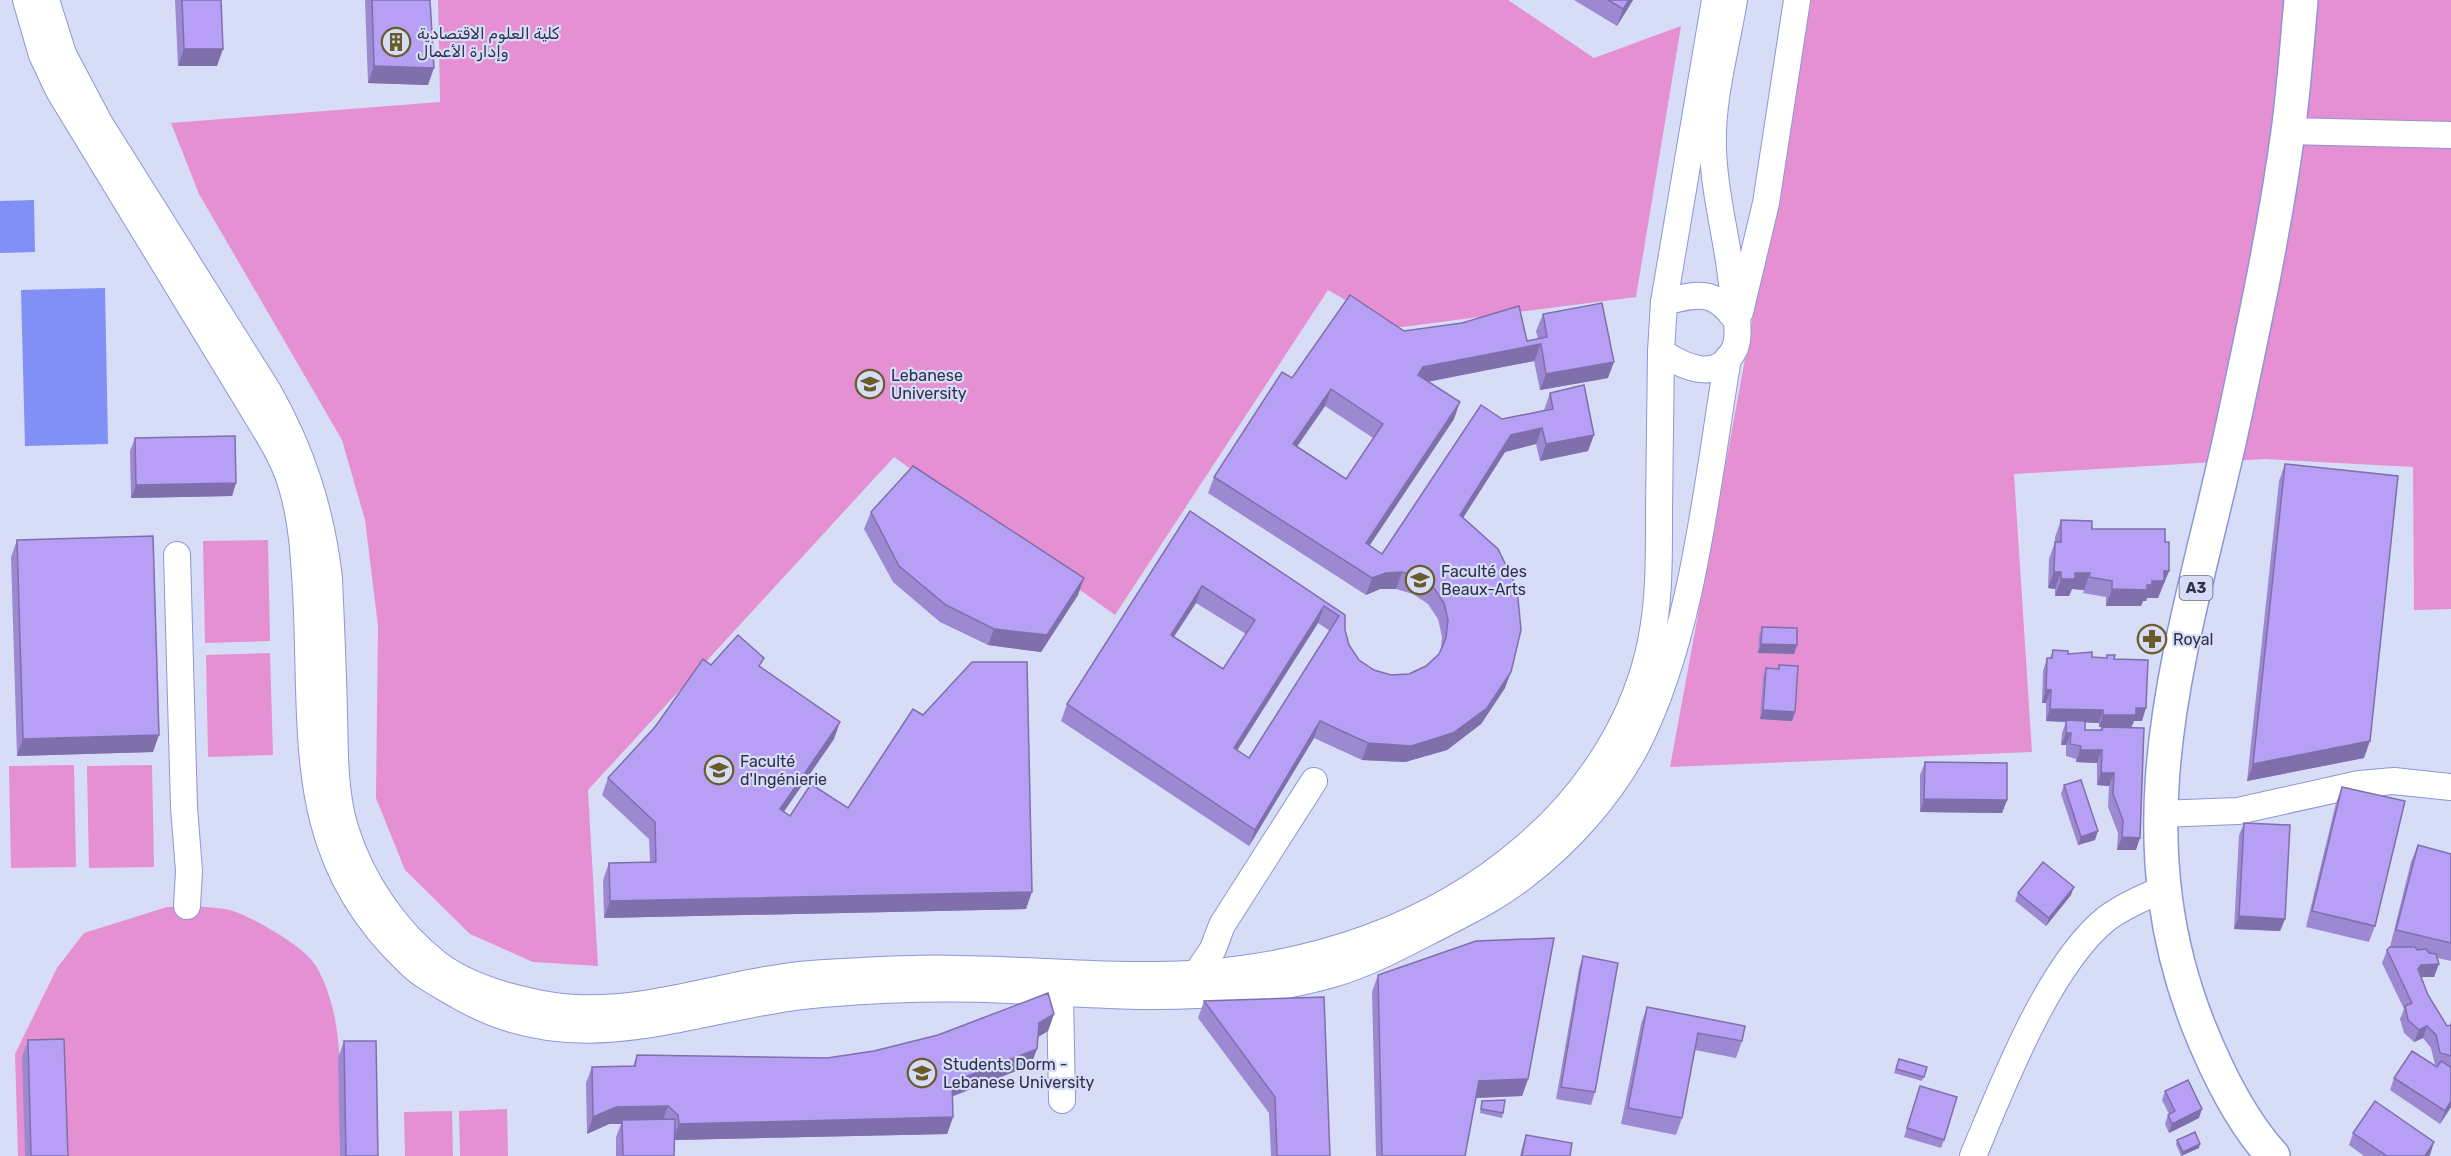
<svg xmlns="http://www.w3.org/2000/svg" width="2451" height="1156" viewBox="0 0 2451 1156" font-family="Rubik,Vazirmatn,sans-serif">
  <rect width="100%" height="100%" fill="#d7ddf7"/>
  <g fill="#e590d2">
    <polygon points="438,0 1508,0 1594,58 1681,26 1636,297 1394,328 1328,290 1115,615 894,457 588,790 598,966 533,962 470,934 405,870 376,798 378,626 365,520 342,440 199,194 171,123 440,102"/>
    <polygon points="1811,0 2451,0 2451,609 2414,610 2413,467 2265,459 2014,474 2032,752 1670,767"/>
    <polygon points="268,540 270,641 205,643 203,541"/>
    <polygon points="270,653 273,755 208,757 206,655"/>
    <polygon points="74,765 76,867 11,868 9,766"/>
    <polygon points="152,765 154,867 89,868 87,766"/>
    <path d="M196,906C208,908 224,907 236,912C258,921 304,946 316,966C348,1021 339,1095 340,1156H18L15,1054L57,968L84,933L167,907Z"/>
    <polygon points="507,1109 508,1156 460,1156 459,1111"/>
    <polygon points="452,1111 453,1156 405,1156 404,1112"/>
  </g>
  <g fill="#8190f6">
    <polygon points="34,200 35,252 0,253 0,201"/>
    <polygon points="105,288 108,444 25,446 21,290"/>
  </g>
  <g fill="none" stroke-linecap="round" stroke-linejoin="round">
    <g stroke="#8c97d4" stroke-width="28">
      <g id="street">
        <path d="M26,0L42,55L59,91L249,403C265,430 284,457 292,487C302,520 304,556 306,591C314,734 293,854 408,962C422,976 440,985 457,995C581,1068 693,1005 822,994C884,989 947,987 1009,990C1072,993 1134,998 1197,995C1243,993 1292,986 1336,973C1369,963 1401,946 1432,930C1463,914 1495,899 1523,877C1569,842 1610,796 1637,745C1694,632 1707,482 1728,358"/>
        <path d="M46,0L63,54L100,124L268,391C302,451 321,510 329,578C331,623 333,668 334,714C335,751 334,792 345,828C361,880 395,931 438,964C458,979 481,988 504,995C528,1001 551,1007 576,1008C660,1012 740,977 824,973C869,971 915,967 960,969C1037,970 1114,978 1190,974C1313,967 1433,927 1526,846C1584,797 1630,728 1648,655C1660,608 1659,557 1659,509C1660,457 1660,404 1661,352"/>
        <path d="M1734,0C1726,49 1711,100 1713,149C1714,192 1726,233 1731,276C1733,295 1742,331 1735,348C1718,384 1684,367 1661,352L1664,302C1697,294 1714,288 1736,320"/>
        <polyline points="2288,131 2451,135"/>
        <polyline points="1664,302 1715,0"/>
        <polyline points="1740,312 1766,203 1797,0"/>
        <polyline points="177,555 184,807 189,871 187,906"/>
        <polyline points="2159,814 2238,811 2359,784 2394,781 2451,787"/>
        <polyline points="1196,983 1196,974 1213,949 1222,925 1314,781"/>
        <polyline points="1060,994 1062,1100"/>
        <path d="M1973,1156C2002,1087 2048,966 2106,919C2123,906 2143,898 2163,889"/>
      </g>
    </g>
    <g stroke="#8c97d4" stroke-width="36">
      <path id="highway" d="M2273,1156C2240,1120 2217,1072 2199,1027C2114,814 2191,625 2235,415C2255,321 2275,227 2288,132C2294,88 2297,44 2301,0"/>
    </g>
    <use href="#street" stroke="#fff" stroke-width="26"/>
    <use href="#highway" stroke="#fff" stroke-width="33"/>
  </g>
  <g fill="#9d89d2" fill-rule="evenodd">
    <polygon points="175,0 221,0 217,66 178,66"/>
    <polygon points="365,0 430,0 428,85 368,83"/>
    <polygon points="1574,0 1633,0 1617,26"/>
    <path d="M1543,314L1608,378L1540,390L1534,361L1428,381L1454,419L1369,545L1382,554L1502,419L1544,410L1550,393L1588,451L1540,461L1536,444L1505,452L1463,518L1505,688L1481,724L1447,750L1405,762L1362,760L1314,738L1249,846L1061,721L1067,704L1190,511L1345,615V630L1349,645L1359,660L1374,670L1391,675L1409,674L1426,666L1439,654L1441,649L1442,637L1438,619L1428,604L1413,594L1396,589H1380L1366,595L1208,493L1214,477L1292,378L1404,331L1527,341L1538,339L1536,331ZM1325,406L1373,438L1346,479L1297,446ZM1196,603L1246,634L1223,669L1174,637ZM1318,623L1330,631L1249,758L1237,750Z"/>
    <polygon points="135,438 236,483 232,496 131,498 130,451"/>
    <polygon points="2285,464 2364,758 2247,781 2279,481"/>
    <polygon points="871,512 1078,595 1041,652 988,645 940,622 893,582 864,529"/>
    <polygon points="2061,520 2092,529 2165,542 2169,571 2158,598 2147,598 2146,601 2143,601 2141,606 2106,606 2106,597 2083,593 2084,590 2072,589 2069,596 2055,596 2055,589 2048,588 2049,559 2055,542 2055,537"/>
    <polygon points="17,540 153,752 17,756 11,557"/>
    <polygon points="1762,627 1797,645 1794,654 1758,653 1759,636"/>
    <path d="M2053,650L2068,654L2092,657L2106,658L2107,655L2114,659L2142,721H2134L2131,728L2136,850H2117L2118,833L2108,807L2109,786L2097,785V763L2076,762V759L2066,756V745H2061L2062,733L2066,722L2046,721V703H2042L2043,671L2047,658H2050ZM2085,722L2099,723V727H2107H2102L2100,730H2085Z"/>
    <polygon points="711,665 761,668 834,739 784,811 790,816 848,808 1026,909 604,918 603,880 609,863 650,862 649,839 602,795 608,778"/>
    <polygon points="1779,665 1795,712 1792,721 1760,719 1763,677 1766,668 1778,669"/>
    <polygon points="1925,762 2007,800 2002,813 1920,812 1920,775"/>
    <polygon points="2064,785 2095,840 2078,845 2061,794"/>
    <polygon points="2342,787 2375,926 2369,942 2306,927 2336,803"/>
    <polygon points="2244,823 2285,919 2280,931 2234,929 2239,835"/>
    <polygon points="2418,845 2451,854 2451,961 2437,958 2434,977 2421,977 2428,995 2447,1026 2450,1025 2451,1021 2451,1107 2440,1124 2390,1090 2394,1078 2438,1066 2435,1065 2431,1048 2423,1038 2414,1042 2404,1033 2400,1019 2404,1009 2382,963 2387,950 2390,947 2411,862"/>
    <polygon points="2018,893 2071,895 2046,926 2015,901"/>
    <polygon points="1583,956 1595,1092 1591,1105 1556,1099 1579,969"/>
    <polygon points="1378,975 1528,1079 1522,1096 1476,1098 1465,1156 1376,1156 1372,992"/>
    <polygon points="1204,1001 1330,1156 1271,1156 1269,1113 1198,1018"/>
    <polygon points="1647,1007 1742,1041 1736,1058 1695,1050 1682,1118 1676,1135 1621,1124 1641,1024"/>
    <polygon points="1054,1014 1048,1031 1038,1037 1031,1065 952,1096 953,1117 947,1134 674,1140 674,1156 616,1156 616,1137 621,1124 609,1124 587,1134 586,1083 592,1067 633,1066 637,1055 827,1058 874,1051"/>
    <polygon points="28,1040 68,1156 25,1156 22,1057"/>
    <polygon points="344,1041 378,1156 340,1156 338,1058"/>
    <polygon points="1899,1059 1927,1067 1922,1081 1894,1073"/>
    <polygon points="1920,1086 1944,1140 1941,1148 1904,1137"/>
    <polygon points="2165,1091 2199,1118 2169,1133 2165,1124 2168,1115 2169,1114 2162,1100"/>
    <polygon points="1482,1101 1503,1113 1502,1118 1480,1113"/>
    <polygon points="2353,1133 2434,1142 2429,1156 2364,1156 2349,1145"/>
    <polygon points="1526,1135 1570,1156 1520,1156 1523,1144"/>
    <polygon points="2177,1140 2199,1148 2181,1156 2176,1144"/>
  </g>
  <g fill="#7f6fab">
    <polygon points="1629,0 1633,0 1617,26 1623,9"/>
    <polygon points="184,49 223,49 217,66 178,66"/>
    <polygon points="374,66 434,68 428,85 368,83"/>
    <polygon points="1541,344 1534,361 1417,384 1418,375 1423,367"/>
    <polygon points="1614,362 1608,378 1540,390 1546,374"/>
    <polygon points="1331,389 1325,406 1287,461 1293,444"/>
    <polygon points="1460,402 1454,419 1360,560 1366,543"/>
    <polygon points="1542,428 1536,444 1505,452 1454,532 1460,515 1511,435"/>
    <polygon points="1594,435 1588,451 1540,461 1546,444"/>
    <polygon points="236,483 232,496 131,498 136,485"/>
    <polygon points="2164,571 2169,571 2158,598 2147,598 2146,601 2143,601 2141,606 2106,606 2112,589 2147,585"/>
    <polygon points="1402,572 1396,589 1380,589 1366,595 1372,578 1386,573"/>
    <polygon points="2054,572 2061,572 2055,589 2048,588"/>
    <polygon points="2075,573 2090,573 2084,590 2072,589 2069,596 2055,596 2061,579"/>
    <polygon points="1084,578 1078,595 1041,652 988,645 994,629"/>
    <polygon points="1202,586 1196,603 1164,651 1171,635"/>
    <polygon points="1324,606 1318,623 1228,765 1234,748"/>
    <polygon points="1761,644 1797,645 1794,654 1758,653"/>
    <polygon points="1511,672 1505,688 1481,724 1447,750 1405,762 1362,760 1368,743"/>
    <polygon points="2046,690 2051,690 2046,703 2042,703"/>
    <polygon points="2136,708 2146,708 2142,721 2134,721 2131,728 2099,727 2103,715"/>
    <polygon points="2050,709 2103,710 2099,723 2046,721"/>
    <polygon points="1763,710 1795,712 1792,721 1760,719"/>
    <polygon points="1320,721 1314,738 1249,846 1255,830"/>
    <polygon points="840,722 834,739 774,826 780,809"/>
    <polygon points="2066,733 2071,733 2066,745 2061,745"/>
    <polygon points="159,735 153,752 17,756 23,739"/>
    <polygon points="2370,741 2364,758 2247,781 2253,764"/>
    <polygon points="2080,750 2102,750 2097,763 2076,762"/>
    <polygon points="2101,773 2114,773 2109,786 2097,785"/>
    <polygon points="1924,799 2007,800 2002,813 1920,812"/>
    <polygon points="2098,831 2095,840 2078,845 2081,837"/>
    <polygon points="2122,837 2140,838 2136,850 2117,850"/>
    <polygon points="2074,887 2071,895 2046,926 2049,918"/>
    <polygon points="1032,892 1026,909 604,918 610,901"/>
    <polygon points="2239,916 2285,919 2280,931 2234,929"/>
    <polygon points="2439,964 2434,977 2416,977 2418,969 2421,965"/>
    <polygon points="1054,1014 1048,1031 1033,1040 1039,1023"/>
    <polygon points="2427,1026 2423,1038 2414,1042 2419,1030"/>
    <polygon points="1037,1049 1031,1065 946,1099 952,1082"/>
    <polygon points="1528,1079 1522,1096 1473,1098 1479,1081"/>
    <polygon points="2451,1101 2451,1107 2440,1124 2445,1111"/>
    <polygon points="668,1106 662,1122 622,1120 621,1124 609,1124 587,1134 593,1117 616,1107"/>
    <polygon points="2202,1109 2199,1118 2169,1133 2172,1124"/>
    <polygon points="953,1117 947,1134 673,1140 679,1124"/>
    <polygon points="2434,1142 2430,1155 2429,1156 2425,1156"/>
    <polygon points="2200,1144 2199,1148 2181,1156 2183,1152"/>
  </g>
  <g fill="#b69ff4" stroke="#7f6fab" stroke-width="1.5" fill-rule="evenodd">
    <polygon points="182,0 221,0 223,49 184,49"/>
    <polygon points="372,0 430,0 434,68 374,66"/>
    <polygon points="1608,0 1629,0 1623,9"/>
    <path d="M1350,295L1404,331L1462,323L1519,306L1527,341L1547,337L1543,314L1602,303L1614,362L1546,374L1541,344L1423,367L1418,375L1460,402L1366,543L1382,554L1481,405L1502,419L1553,409L1550,393L1584,385L1594,435L1546,444L1542,428L1511,435L1460,515L1498,549L1517,588L1521,630L1511,672L1487,708L1453,733L1411,746L1368,743L1320,721L1255,830L1067,704L1190,511L1345,615V630L1349,645L1359,660L1374,670L1391,675L1409,674L1426,666L1439,654L1446,638L1448,620L1444,603L1434,588L1419,577L1402,572L1386,573L1372,578L1214,477L1282,372L1292,378ZM1331,389L1383,424L1346,479L1293,444ZM1202,586L1255,620L1223,669L1171,635ZM1324,606L1339,616L1249,758L1234,748Z"/>
    <polygon points="235,436 236,483 136,485 135,438"/>
    <polygon points="2285,464 2398,476 2370,741 2253,764"/>
    <polygon points="913,466 1084,578 1047,635 994,629 946,605 899,566 871,512"/>
    <polygon points="2061,520 2092,521 2092,529 2165,529 2165,542 2169,542 2169,571 2164,571 2164,581 2152,581 2152,585 2147,585 2147,590 2112,589 2112,581 2089,577 2090,573 2075,573 2075,579 2061,579 2061,572 2054,572 2055,542 2061,542"/>
    <polygon points="153,536 159,735 23,739 17,540"/>
    <polygon points="1762,627 1797,628 1797,645 1761,644"/>
    <polygon points="738,635 764,658 759,666 840,722 780,809 790,816 811,784 848,808 913,709 923,715 972,662 1027,662 1032,892 610,901 609,863 656,862 655,822 608,778 655,727 703,659 711,665"/>
    <polygon points="2053,650 2068,651 2068,654 2092,652 2092,657 2107,658 2107,655 2115,655 2114,659 2148,660 2146,708 2136,708 2136,715 2103,715 2103,710 2050,709 2051,690 2046,690 2047,658 2052,658"/>
    <polygon points="1779,665 1798,666 1795,712 1763,710 1766,668 1779,669"/>
    <polygon points="2066,720 2085,721 2085,730 2102,730 2102,727 2144,728 2140,838 2122,837 2123,820 2113,794 2114,773 2101,773 2102,750 2080,750 2081,746 2070,744 2071,733 2066,733"/>
    <polygon points="1925,762 2007,763 2007,800 1924,799"/>
    <polygon points="2081,780 2098,831 2081,837 2064,785"/>
    <polygon points="2342,787 2405,801 2375,926 2312,911"/>
    <polygon points="2244,823 2290,825 2285,919 2239,916"/>
    <polygon points="2418,845 2451,854 2451,943 2396,930"/>
    <polygon points="2043,862 2074,887 2049,918 2018,893"/>
    <polygon points="1554,938 1528,1079 1479,1081 1465,1156 1382,1156 1378,975 1476,941"/>
    <polygon points="2390,947 2415,947 2417,950 2426,949 2429,953 2436,954 2439,964 2421,965 2418,969 2428,995 2447,1026 2451,1025 2451,1056 2440,1053 2436,1035 2427,1026 2419,1030 2408,1020 2405,1006 2412,1003 2387,950"/>
    <polygon points="1583,956 1618,963 1595,1092 1561,1087"/>
    <polygon points="1048,993 1054,1014 1039,1023 1037,1049 952,1082 953,1117 679,1124 678,1115 668,1106 616,1107 593,1117 592,1067 635,1066 637,1055 827,1058 874,1051 938,1035"/>
    <polygon points="1324,997 1330,1156 1277,1156 1275,1097 1204,1001"/>
    <polygon points="1647,1007 1745,1026 1742,1041 1698,1033 1682,1118 1628,1108"/>
    <polygon points="64,1039 68,1156 31,1156 28,1040"/>
    <polygon points="344,1041 376,1041 378,1156 346,1156"/>
    <polygon points="2412,1051 2437,1067 2441,1061 2451,1067 2451,1101 2445,1111 2394,1078"/>
    <polygon points="1899,1059 1927,1067 1924,1077 1896,1069"/>
    <polygon points="2188,1080 2202,1109 2172,1124 2168,1115 2175,1111 2165,1091"/>
    <polygon points="1920,1086 1957,1097 1944,1140 1907,1128"/>
    <polygon points="1505,1100 1503,1113 1481,1109 1482,1101"/>
    <polygon points="2375,1101 2434,1142 2425,1156 2387,1156 2353,1133"/>
    <polygon points="675,1119 674,1156 623,1156 622,1120"/>
    <polygon points="2195,1132 2200,1144 2183,1152 2177,1140"/>
    <polygon points="1526,1135 1572,1143 1570,1156 1522,1156"/>
  </g>
  <defs>
    <g id="building-ring" transform="scale(1.5)"><circle r="9.5" fill="#d7ddf7" stroke="#695c29" stroke-width="1.5"/><path d="M-4-6H4V6H1V3H-1V6H-4ZM-2.5-4.3h1.7v1.8h-1.7ZM.8-4.3h1.7v1.8H.8ZM-2.5-1h1.7V.8h-1.7ZM.8-1h1.7V.8H.8Z" fill="#695c29"/></g>
    <g id="university-ring" transform="scale(1.5)"><circle r="9.5" fill="#d7ddf7" stroke="#695c29" stroke-width="1.5"/><path d="M0-5L7-2L0 1L-7-2ZM-4 1L0 2.5L4 1V4Q0 6-4 4Z" fill="#695c29"/></g>
    <g id="pharmacy-ring" transform="scale(1.5)"><circle r="9.5" fill="#d7ddf7" stroke="#695c29" stroke-width="1.5"/><path d="M-2-6h4v4h4v4h-4v4h-4v-4h-4v-4h4Z" fill="#695c29"/></g>
  </defs>
  <g fill-rule="evenodd">
    <use href="#building-ring" x="396" y="42"/>
    <use href="#university-ring" x="870" y="384"/>
    <use href="#university-ring" x="1420" y="580"/>
    <use href="#pharmacy-ring" x="2152" y="639"/>
    <use href="#university-ring" x="719" y="770"/>
    <use href="#university-ring" x="922" y="1073"/>
  </g>
  <g text-anchor="middle" stroke-width="4.5" stroke-linejoin="round" paint-order="stroke">
    <rect fill="#d7ddf7" stroke="#60657f" stroke-width="1.5" x="2179.5" y="576" width="33" height="24" rx="4.5"/>
    <g font-size="15" font-weight="bold" fill="#2d314b">
      <text x="2196" y="593">A3</text>
    </g>
    <g font-size="16" fill="#2d314b" stroke="#d7ddf7" text-anchor="start">
      <text x="417" y="39">كلية العلوم الاقتصادية<tspan x="417" dy="18">وإدارة الأعمال</tspan></text>
      <text x="891" y="381">Lebanese<tspan x="891" dy="18">University</tspan></text>
      <text x="1441" y="577">Faculté des<tspan x="1441" dy="18">Beaux-Arts</tspan></text>
      <text x="2173" y="645">Royal</text>
      <text x="740" y="767">Faculté<tspan x="740" dy="18">d'Ingénierie</tspan></text>
      <text x="943" y="1070">Students Dorm -<tspan x="943" dy="18">Lebanese University</tspan></text>
    </g>
  </g>
</svg>
